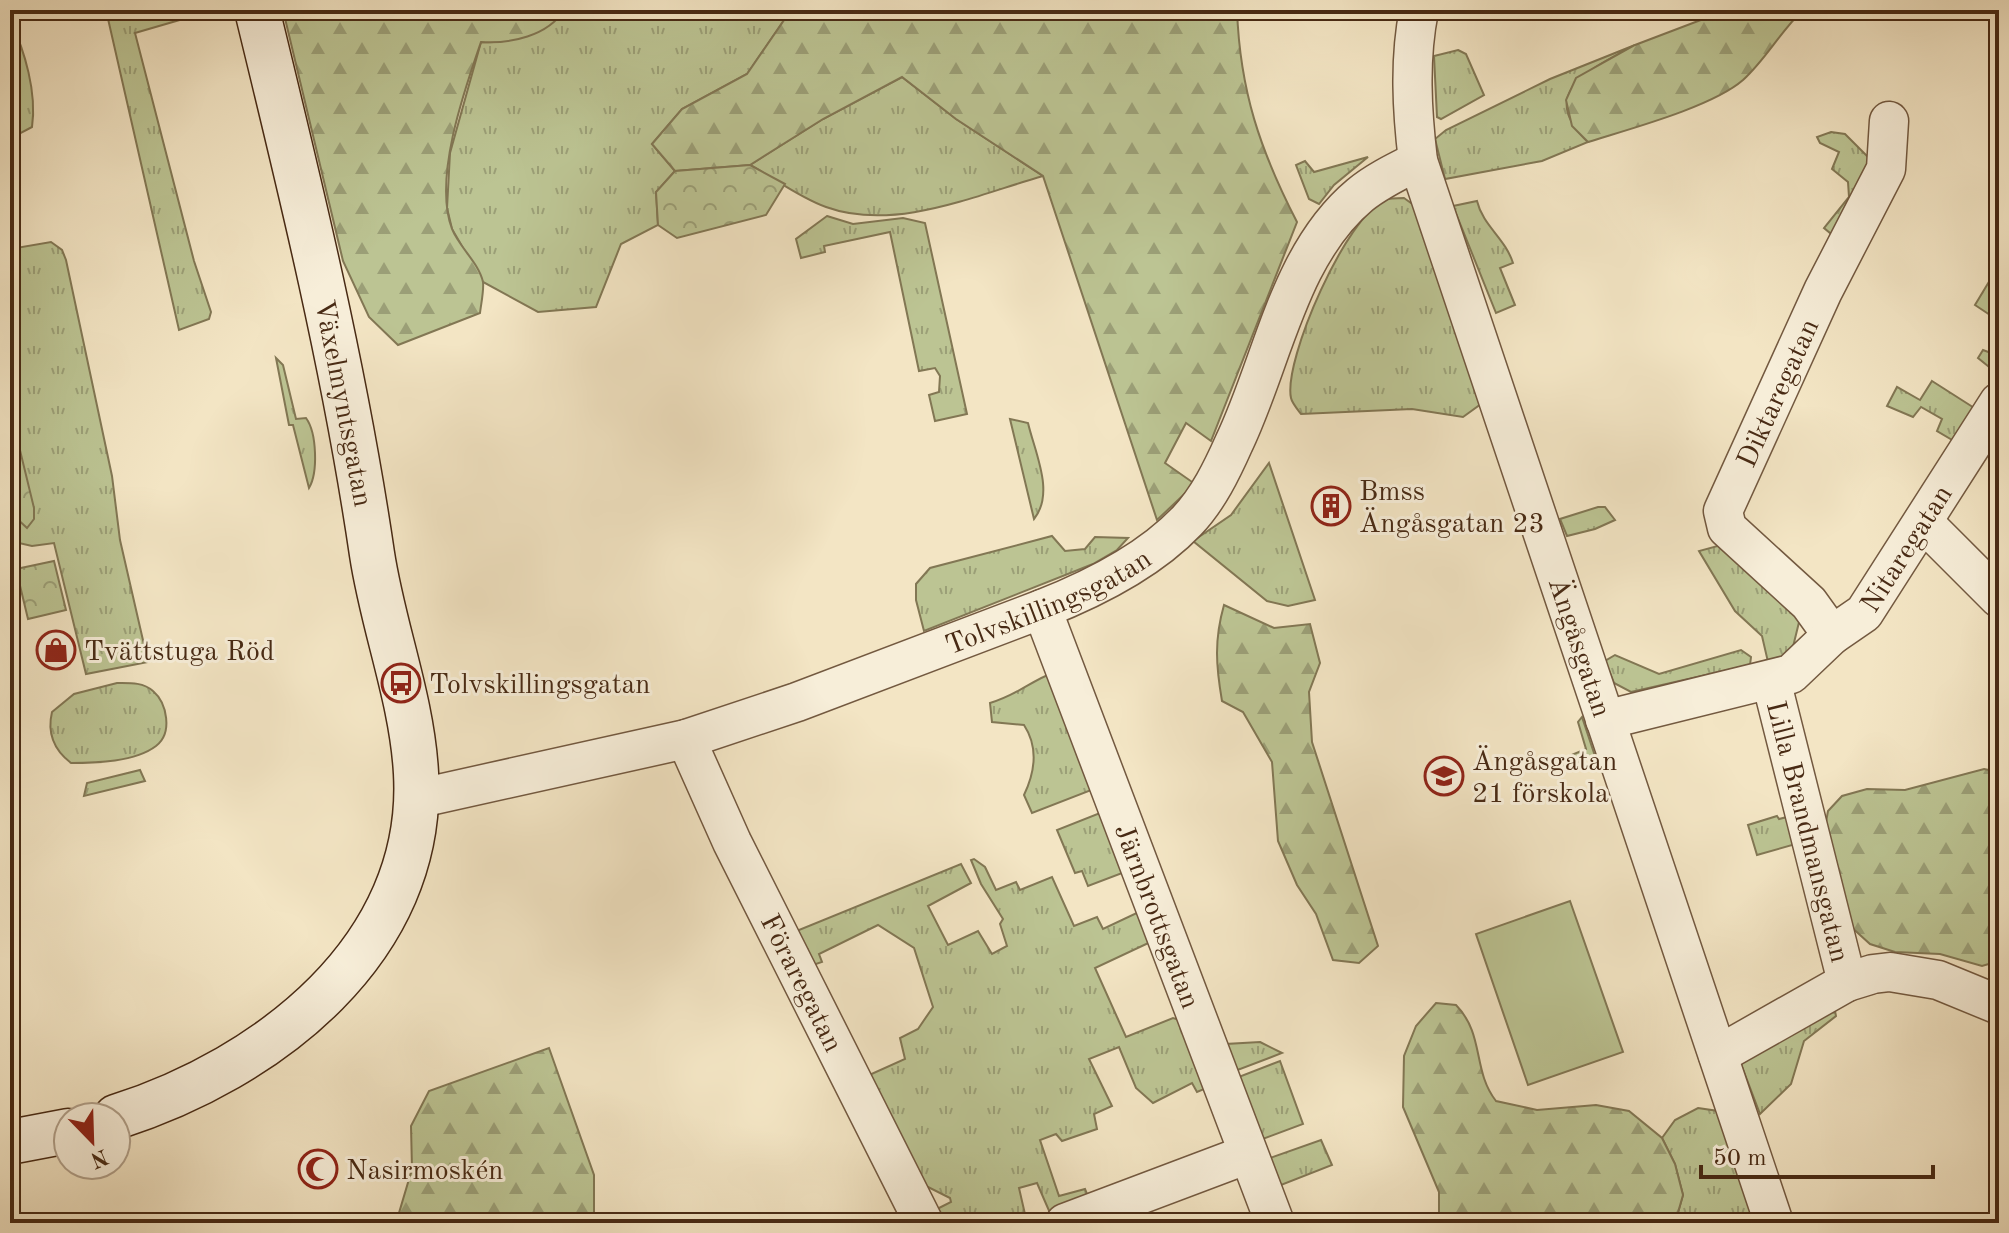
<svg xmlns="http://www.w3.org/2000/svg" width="2009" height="1233" viewBox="0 0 2009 1233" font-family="'Old Standard TT',serif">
  <defs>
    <pattern id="grass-tufts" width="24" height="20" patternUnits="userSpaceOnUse" patternTransform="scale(2)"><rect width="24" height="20" fill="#bcc493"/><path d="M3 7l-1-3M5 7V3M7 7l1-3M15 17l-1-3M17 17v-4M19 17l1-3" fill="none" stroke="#9b9f77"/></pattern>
    <pattern id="forest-firs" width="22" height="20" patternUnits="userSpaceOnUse" patternTransform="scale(2)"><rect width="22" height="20" fill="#bcc493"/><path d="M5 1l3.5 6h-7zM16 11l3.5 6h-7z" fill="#9b9f77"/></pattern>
    <pattern id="park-crowns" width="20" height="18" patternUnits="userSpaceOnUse" patternTransform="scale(2)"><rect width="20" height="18" fill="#bcc493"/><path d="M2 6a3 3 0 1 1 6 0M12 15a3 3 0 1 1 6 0" fill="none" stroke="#9b9f77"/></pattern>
  </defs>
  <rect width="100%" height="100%" fill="#f3e5c4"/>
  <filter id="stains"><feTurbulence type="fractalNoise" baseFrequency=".0025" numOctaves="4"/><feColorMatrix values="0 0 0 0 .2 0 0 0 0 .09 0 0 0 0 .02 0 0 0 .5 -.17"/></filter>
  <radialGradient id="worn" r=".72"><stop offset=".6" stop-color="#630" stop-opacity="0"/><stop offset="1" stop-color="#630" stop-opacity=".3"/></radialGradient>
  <g fill="url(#grass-tufts)" stroke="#827754" stroke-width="2">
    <polygon points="106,10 214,10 135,33 194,261 211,312 209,319 179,330"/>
    <path d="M564,10H791L747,74L682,109L652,144L675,171L656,192L658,225L621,244L596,307L538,312L483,282L452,229L447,208L450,153L481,42C507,44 549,33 564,10Z"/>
    <path d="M10,20C25,51 37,93 32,127L19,134L10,130Z"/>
    <path d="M1635,45C1594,68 1534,91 1588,142L1542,161L1445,179L1435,139L1446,130L1550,79Z"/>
    <polygon points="1458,50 1466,54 1484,95 1441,119 1437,117 1434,56"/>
    <path d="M902,77L956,119L1043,176C976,195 895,232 826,207C800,198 774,178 750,165L823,119Z"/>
    <polygon points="1831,132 1845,134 1871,160 1841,242 1824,228 1849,197 1848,182 1832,169 1839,152 1820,143 1817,137"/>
    <polygon points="1368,157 1334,185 1319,204 1309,199 1296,165 1305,161 1314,172"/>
    <path d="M1404,198L1422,211L1485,401L1463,417L1412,409L1301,414C1298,410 1292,403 1291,398C1283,360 1347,215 1385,200C1390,198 1398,198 1404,198Z"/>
    <path d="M1477,201C1483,226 1505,238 1513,263L1500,268L1515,305L1496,313L1453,206Z"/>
    <polygon points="827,216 853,224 903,218 925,223 967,414 935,421 929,395 939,392 940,376 935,368 919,371 890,232 824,246 825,252 801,258 796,239"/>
    <polygon points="51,242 62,250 66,260 112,476 120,540 148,662 86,674 54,543 32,546 10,541 10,249"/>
    <polygon points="1990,280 1999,285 1999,321 1975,305"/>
    <polygon points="1999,341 1999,375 1978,358 1983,350 1991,353"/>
    <path d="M276,358L283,365L296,419L306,418C317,433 318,473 309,488L293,425H289Z"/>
    <polygon points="1932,381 1979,411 1959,444 1937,431 1942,419 1921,407 1913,417 1887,406 1897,387 1920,400"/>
    <path d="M1010,419L1028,423C1035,453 1055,493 1034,519Z"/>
    <polygon points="1269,463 1315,600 1288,606 1267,601 1193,541 1231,515"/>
    <polygon points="1598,507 1605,507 1615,520 1595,529 1567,536 1560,519"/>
    <polygon points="1052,536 1065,551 1085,549 1095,537 1128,538 1117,550 1093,564 924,631 916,600 916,584 930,568"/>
    <polygon points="1721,545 1801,614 1790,659 1768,662 1762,636 1735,611 1699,551"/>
    <polygon points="1741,650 1751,657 1750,665 1631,692 1614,683 1605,661 1615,655 1659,674"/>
    <path d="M1055,672L1094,789L1032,813L1024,795C1035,772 1039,748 1024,725L992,722L990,703C1018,695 1030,681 1055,672Z"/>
    <path d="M117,683C129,683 143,682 153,691C167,703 173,733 156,746C135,762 96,763 71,763C54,750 47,733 52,712L74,694Z"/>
    <polygon points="1582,717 1595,756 1564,768 1562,759 1586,749 1578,722"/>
    <polygon points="140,770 145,781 84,796 87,783"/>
    <polygon points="1100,813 1157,939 1095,968 1126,1037 1173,1018 1183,1021 1209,1087 1197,1092 1192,1083 1153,1103 1136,1088 1119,1047 1089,1059 1112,1106 1094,1114 1097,1129 1062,1141 1056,1134 1040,1140 1059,1196 1085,1189 1089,1199 1050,1213 1037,1183 1019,1188 1027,1223 941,1223 935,1210 951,1202 950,1198 920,1183 867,1076 905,1059 900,1038 918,1029 933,1007 914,948 878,925 819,954 822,962 810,966 794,932 961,864 971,883 928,906 948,945 978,931 992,954 1007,946 1000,924 1003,919 981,884 971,860 974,859 985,867 996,890 1016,882 1020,890 1052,877 1074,926 1097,917 1103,929 1139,912 1122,873 1088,886 1082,871 1075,873 1057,830"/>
    <polygon points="1777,816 1779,819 1787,817 1803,842 1757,855 1748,825"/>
    <polygon points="1834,1006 1836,1016 1804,1041 1791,1084 1760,1114 1741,1064"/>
    <polygon points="1260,1042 1282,1053 1235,1071 1226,1044"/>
    <polygon points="1280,1061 1303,1124 1260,1140 1236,1078"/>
    <polygon points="1698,1108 1718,1111 1757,1223 1675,1223 1683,1195 1675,1164 1662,1138 1675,1120"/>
    <polygon points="1321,1140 1332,1165 1276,1187 1267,1159"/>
  </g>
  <g fill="url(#forest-firs)" stroke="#827754" stroke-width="2">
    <path d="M283,10H564C548,36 510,44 481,42C464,91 433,179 452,229C459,247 479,263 483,282C484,291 481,304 480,313L398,345L369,317L343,261Z"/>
    <path d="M791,10H1237C1240,91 1260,150 1297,222L1211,441L1186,423L1165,463L1195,484L1157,520L1043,176L956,119L902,77L823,119L750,165L675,171L652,144L682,109L747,74Z"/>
    <path d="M1727,10H1803C1780,32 1766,59 1743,80C1712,107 1629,129 1588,142L1572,126L1566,100L1576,78L1635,45Z"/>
    <path d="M1224,605L1274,628L1310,624L1320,663L1309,692L1312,742L1378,946L1359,963L1333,960L1316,914L1297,885L1278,841L1272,762L1243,712L1222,701C1216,666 1214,640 1224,605Z"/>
    <polygon points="1984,769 1999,772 1999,961 1982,966 1940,954 1895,952 1870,944 1849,925 1822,844 1828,811 1842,796 1867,789 1905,790"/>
    <path d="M1436,1003L1456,1005C1485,1035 1472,1070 1496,1101L1537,1110L1596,1105L1629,1111L1662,1138L1675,1164L1683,1195L1675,1223H1439V1192L1403,1107L1404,1056L1416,1026Z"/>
    <polygon points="549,1048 594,1175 594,1223 396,1223 412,1169 411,1126 429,1091"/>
  </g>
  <g fill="url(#park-crowns)" stroke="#827754" stroke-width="2">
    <polygon points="750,165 785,184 766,215 677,238 658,225 656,192 675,171"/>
    <polygon points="10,409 34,508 34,519 27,528 13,515 10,503"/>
    <polygon points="54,561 66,610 28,619 16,569"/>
  </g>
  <polygon fill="#bcc493" stroke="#827754" stroke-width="2" points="1570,901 1623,1052 1528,1085 1476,934"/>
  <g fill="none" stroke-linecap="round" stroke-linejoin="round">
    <g stroke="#735940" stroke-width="41">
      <g id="street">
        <path id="s1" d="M1419,10C1409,60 1412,111 1418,161L1774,1223"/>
        <polyline points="1923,522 1999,598"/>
        <path id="s2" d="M1042,609L1275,1223"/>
        <path id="s3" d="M1832,635L1809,603L1727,528L1723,511L1823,291L1886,169L1889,121"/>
        <path id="s4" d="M1771,680L1847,982"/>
        <path id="s5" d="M1605,720L1791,674L1832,635L1864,613L1999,402"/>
        <path id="s6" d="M686,739L732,842L924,1223"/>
        <path id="s7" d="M416,799L686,739L797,702L1042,609C1093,589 1148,562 1187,521C1208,499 1222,470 1234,443C1273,362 1288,255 1360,195C1377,181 1398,171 1418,161"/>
        <polyline points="1718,1055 1847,982 1873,974 1890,972 1938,980 1999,1005"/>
        <polyline points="1065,1223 1248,1154"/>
      </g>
    </g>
    <g stroke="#482a14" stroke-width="47">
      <g id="secondary">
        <path d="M116,1117C267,1069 426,949 416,773C412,699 383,627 372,554C345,370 301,190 257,10"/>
        <polyline points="10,1142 68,1131"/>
      </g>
    </g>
    <use href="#street" stroke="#f7eed9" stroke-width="38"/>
    <use href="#secondary" stroke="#f7eed9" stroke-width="44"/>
  </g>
  <defs>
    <g id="building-ring" transform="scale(2)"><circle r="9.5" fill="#f7eed9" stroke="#8f2418" stroke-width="1.5"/><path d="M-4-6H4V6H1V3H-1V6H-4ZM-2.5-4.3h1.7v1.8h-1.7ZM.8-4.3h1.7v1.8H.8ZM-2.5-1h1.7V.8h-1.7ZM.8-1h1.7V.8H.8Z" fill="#8f2418"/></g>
    <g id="shop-ring" transform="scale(2)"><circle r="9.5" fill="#f7eed9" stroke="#8f2418" stroke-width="1.5"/><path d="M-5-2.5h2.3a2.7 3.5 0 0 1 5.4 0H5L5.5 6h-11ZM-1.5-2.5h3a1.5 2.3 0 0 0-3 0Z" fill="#8f2418"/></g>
    <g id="bus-ring" transform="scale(2)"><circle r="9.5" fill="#f7eed9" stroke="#8f2418" stroke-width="1.5"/><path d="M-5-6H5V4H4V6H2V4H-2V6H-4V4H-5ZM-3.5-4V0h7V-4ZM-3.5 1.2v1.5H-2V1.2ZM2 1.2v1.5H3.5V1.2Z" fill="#8f2418"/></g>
    <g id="school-ring" transform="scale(2)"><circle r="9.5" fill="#f7eed9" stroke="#8f2418" stroke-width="1.5"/><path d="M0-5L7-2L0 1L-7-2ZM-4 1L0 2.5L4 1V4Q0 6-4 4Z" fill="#8f2418"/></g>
    <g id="mosque-ring" transform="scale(2)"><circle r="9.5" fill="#f7eed9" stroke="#8f2418" stroke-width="1.5"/><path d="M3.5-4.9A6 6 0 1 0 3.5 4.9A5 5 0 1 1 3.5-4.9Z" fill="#8f2418"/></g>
  </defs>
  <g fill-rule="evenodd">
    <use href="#building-ring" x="1331" y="506"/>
    <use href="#shop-ring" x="56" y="650"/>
    <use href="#bus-ring" x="401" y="683"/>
    <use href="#school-ring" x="1444" y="776"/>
    <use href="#mosque-ring" x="318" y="1169"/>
  </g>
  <g text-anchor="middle" stroke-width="6" stroke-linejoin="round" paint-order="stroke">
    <g font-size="28" fill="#482a14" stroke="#f7eed9">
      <text dy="10" stroke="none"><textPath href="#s3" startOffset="298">Diktaregatan</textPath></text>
      <text transform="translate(345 403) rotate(79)" y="10">Växelmyntsgatan</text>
      <text dy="10" stroke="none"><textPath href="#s5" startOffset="364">Nitaregatan</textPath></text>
      <text dy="10" stroke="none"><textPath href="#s7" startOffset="664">Tolvskillingsgatan</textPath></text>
      <text dy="10" stroke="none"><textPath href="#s1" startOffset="664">Ängåsgatan</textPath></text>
      <text dy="10" stroke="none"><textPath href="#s4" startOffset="156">Lilla Brandmansgatan</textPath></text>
      <text dy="10" stroke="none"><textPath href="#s2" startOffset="328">Järnbrottsgatan</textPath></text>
      <text dy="10" stroke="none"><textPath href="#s6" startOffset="270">Föraregatan</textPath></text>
    </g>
    <g font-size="28" fill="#482a14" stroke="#f7eed9" text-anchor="start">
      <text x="1359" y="500">Bmss<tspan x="1359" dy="32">Ängåsgatan 23</tspan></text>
      <text x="84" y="660">Tvättstuga Röd</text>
      <text x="429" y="693">Tolvskillingsgatan</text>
      <text x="1472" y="770">Ängåsgatan<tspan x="1472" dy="32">21 förskola</tspan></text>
      <text x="346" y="1179">Nasirmoskén</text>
    </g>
  </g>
  <rect width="2009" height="1233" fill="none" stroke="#f3e5c4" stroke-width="40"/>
  <rect x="12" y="12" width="1985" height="1209" fill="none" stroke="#482a14" stroke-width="4"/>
  <rect x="20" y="20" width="1969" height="1193" fill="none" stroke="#482a14" stroke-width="2"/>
  <g transform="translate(92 1141) rotate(157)"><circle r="38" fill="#f7eed9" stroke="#b1a08a" stroke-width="2"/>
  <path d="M0-6L14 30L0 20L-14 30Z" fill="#8f2418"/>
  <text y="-12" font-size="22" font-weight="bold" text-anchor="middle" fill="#482a14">N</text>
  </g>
  <path d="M1701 1165v12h232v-12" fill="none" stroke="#482a14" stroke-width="4"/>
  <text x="1713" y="1165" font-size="24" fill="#482a14" stroke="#f7eed9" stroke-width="6" paint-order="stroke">50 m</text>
  <rect width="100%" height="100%" filter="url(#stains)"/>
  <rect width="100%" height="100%" fill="url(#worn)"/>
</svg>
